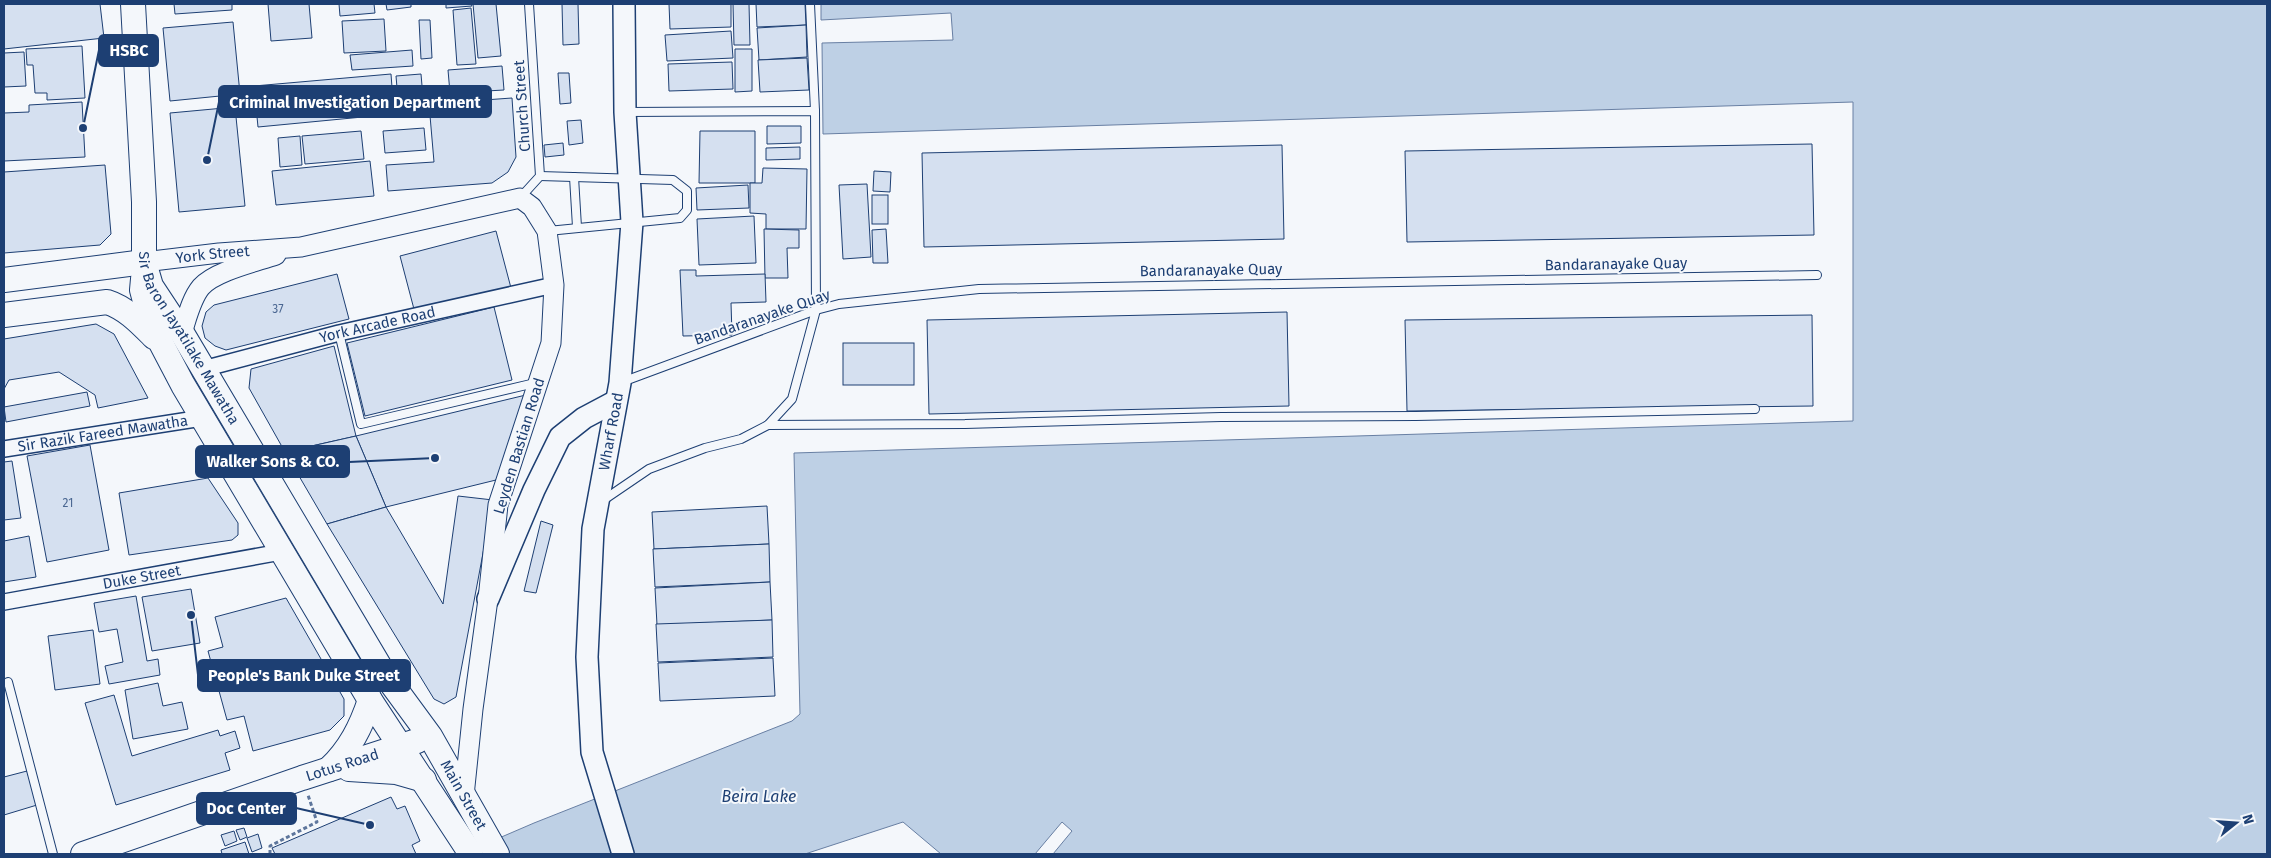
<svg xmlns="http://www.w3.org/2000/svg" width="2271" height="858" viewBox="0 0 2271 858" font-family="'Fira Sans',sans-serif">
  <rect width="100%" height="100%" fill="#f4f7fb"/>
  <polygon fill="#bed0e5" stroke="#687fa3" points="821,4 2267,4 2267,854 1053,854 1072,831 1062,822 1035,854 941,854 903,822 805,854 462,854 534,823 792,721 800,714 794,453 1853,421 1853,102 823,134 822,43 953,40 951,13 821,20"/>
  <g fill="#d5e0f0" stroke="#1d3f73">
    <polygon points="4,4 100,4 104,38 4,49"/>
    <polygon points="174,4 232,4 232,10 175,14"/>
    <polygon points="268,4 309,4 312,38 271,41"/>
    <polygon points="339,4 374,4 375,13 340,16"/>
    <polygon points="386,4 411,4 411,7 387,10"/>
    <polygon points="446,4 471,4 472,6 446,8"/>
    <polygon points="473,4 496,4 501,56 478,58"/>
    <polygon points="562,4 578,4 579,44 563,45"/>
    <polygon points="669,4 731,4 731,27 670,29"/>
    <polygon points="733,4 749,4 750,45 734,45"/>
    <polygon points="756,4 805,4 806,25 757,27"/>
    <polygon points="471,8 476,64 457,65 453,10"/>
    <polygon points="384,19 386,51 344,53 342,21"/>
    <polygon points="419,20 430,20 432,58 421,59"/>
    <polygon points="233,22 240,94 170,101 163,28"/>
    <polygon points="806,25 807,57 759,60 757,28"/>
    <polygon points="731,31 733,58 667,61 665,35"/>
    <polygon points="82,46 85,98 47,100 47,93 35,93 33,65 27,65 26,49"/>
    <polygon points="735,49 752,49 752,91 735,92"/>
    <polygon points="412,50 413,66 352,70 350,55"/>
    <polygon points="24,52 26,86 4,87 4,53"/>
    <polygon points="807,58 809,90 760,92 758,60"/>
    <polygon points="732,62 733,89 669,91 668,64"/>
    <polygon points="502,66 504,90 450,93 448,70"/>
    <polygon points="558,73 569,73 571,103 560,104"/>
    <polygon points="391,74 394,114 258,127 254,86"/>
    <polygon points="421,74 424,109 399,111 396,76"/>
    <polygon points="512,98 516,157 508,172 492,183 388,191 386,165 434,162 429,104"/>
    <polygon points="82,102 85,157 4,161 4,113 29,112 29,105"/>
    <polygon points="235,107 245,206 179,212 170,113"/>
    <polygon points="581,120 583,143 569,145 567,121"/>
    <polygon points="767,126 801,126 801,143 767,144"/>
    <polygon points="424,128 426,150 385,153 383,131"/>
    <polygon points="361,131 364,159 305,164 302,136"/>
    <polygon points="700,131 755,131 755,183 699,183"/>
    <polygon points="300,136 302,165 280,167 278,138"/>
    <polygon points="563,143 564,155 545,157 544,145"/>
    <polygon points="1812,144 1814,235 1407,242 1405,151"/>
    <polygon points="1282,145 1284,239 924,247 922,153"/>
    <polygon points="800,147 800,159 766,160 766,148"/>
    <polygon points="370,161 374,196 276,205 272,171"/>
    <polygon points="105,165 111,234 100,245 4,253 4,172"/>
    <polygon points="763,168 807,169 806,229 766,229 766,214 750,213 750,183 762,183"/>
    <polygon points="874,171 891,172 890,192 873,191"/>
    <polygon points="867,184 871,257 843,259 839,185"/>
    <polygon points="748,185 749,208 697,210 696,188"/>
    <rect x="872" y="195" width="16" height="29"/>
    <polygon points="754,216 756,263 699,265 697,219"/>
    <polygon points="764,229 799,230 799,248 787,248 788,278 765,278"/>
    <polygon points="886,229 888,263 873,263 872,230"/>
    <polygon points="496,231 511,288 415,313 400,256"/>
    <polygon points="680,270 696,270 696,276 765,274 766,302 731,303 732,335 683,336"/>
    <polygon points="337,274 349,319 226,350 215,346 205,338 202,326 206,312 214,305"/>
    <polygon points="494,307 512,380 365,416 347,343"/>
    <polygon points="1287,312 1289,406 929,414 927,320"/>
    <polygon points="1812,315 1813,406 1407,411 1405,320"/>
    <polygon points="96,324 114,334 148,398 98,408 95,395 59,372 9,380 4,389 4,339"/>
    <rect x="843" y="343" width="71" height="42"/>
    <polygon points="334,346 356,436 285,452 249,388 251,369"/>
    <polygon points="87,392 90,406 6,422 4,407"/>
    <polygon points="530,394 496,480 386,507 356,436"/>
    <polygon points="356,436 386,507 327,524 285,452"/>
    <polygon points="90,445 109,550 47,562 27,456"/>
    <polygon points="12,461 21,518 4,520 4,462"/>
    <polygon points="208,478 238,523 238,535 232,540 129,555 119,493"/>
    <polygon points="458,496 493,500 456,697 444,704 434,699 327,524 386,507 443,604"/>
    <polygon points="767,506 769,544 654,549 652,512"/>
    <polygon points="541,521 553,525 536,593 524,591"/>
    <polygon points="29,536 36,577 4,582 4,541"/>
    <polygon points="769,544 770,582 655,587 653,549"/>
    <polygon points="770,582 772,620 657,625 655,588"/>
    <polygon points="191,589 200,643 152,651 142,597"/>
    <polygon points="136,596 147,661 158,659 160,675 109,684 105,666 123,662 117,629 99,632 94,603"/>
    <polygon points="286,598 344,699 344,716 330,730 253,751 244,716 227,720 208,651 223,647 215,617"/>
    <polygon points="772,620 773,657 658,662 656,624"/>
    <polygon points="93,630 100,684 55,690 48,636"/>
    <polygon points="773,658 775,696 660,701 658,663"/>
    <polygon points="158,683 163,706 182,702 188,729 133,739 125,690"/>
    <polygon points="114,695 132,756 218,730 220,736 235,731 240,748 225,753 230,770 116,805 85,703"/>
    <polygon points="27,771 37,805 4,815 4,777"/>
    <polygon points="391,797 397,809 405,806 420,841 412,845 416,854 275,854 272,848"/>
    <polygon points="244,828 247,837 240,840 236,830"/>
    <polygon points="234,831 237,841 225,846 221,835"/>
    <polygon points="258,834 262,848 252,852 247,838"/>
    <polygon points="245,842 249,854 222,854 221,850"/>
  </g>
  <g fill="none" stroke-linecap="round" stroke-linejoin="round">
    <g stroke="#1d3f73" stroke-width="10">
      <g id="service">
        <polyline points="810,4 815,111"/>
        <polyline points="540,176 673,180 687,191 687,210 680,218 548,231"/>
        <polyline points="574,177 577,227"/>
        <polyline points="520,198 540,176 529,4"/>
        <polyline points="339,333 361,424 535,383"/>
        <polyline points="622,382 816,310 839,304 979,289 1817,275"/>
        <polyline points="768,425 965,424 1221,417 1416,416 1755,409"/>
        <polyline points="602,501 649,469 705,448 741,439 768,425 792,399 816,310 815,111 627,112"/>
        <polyline points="8,682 53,854"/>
      </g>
    </g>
    <g stroke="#1d3f73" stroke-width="18">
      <g id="minor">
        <path id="s1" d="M203,369L339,333L554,285"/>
        <path id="s2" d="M4,449L202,418"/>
        <path id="s3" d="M4,602L281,552"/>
      </g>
    </g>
    <g stroke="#1d3f73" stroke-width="21">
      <g id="tertiary">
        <path id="s4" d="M144,262L219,253L301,247L520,198L532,207L547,231L554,285L551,343L498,505L488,599L473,709L464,796"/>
        <path d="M182,333C187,318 191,299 201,287C215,271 256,262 276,255"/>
      </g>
    </g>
    <g stroke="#1d3f73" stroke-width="24">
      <g id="secondary">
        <polyline points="488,599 534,490 560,437 584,418 616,401"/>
        <path id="s5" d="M623,854L592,752L587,657L593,529L620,383L632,222L625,112L624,4"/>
      </g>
    </g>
    <g stroke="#1d3f73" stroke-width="26">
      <g id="primary">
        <path id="s6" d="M133,4L144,202V262L151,286L182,333L383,672L430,736L497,854"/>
        <polyline points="143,279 142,290 151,324 183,385 370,700 471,854"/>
        <polyline points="4,280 144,262"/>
        <path d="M4,315L107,302C126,308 140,323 154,337"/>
        <path d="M329,769C350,749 361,727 370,700"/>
        <polyline points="349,769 396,772 424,780"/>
        <path id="s7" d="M83,854L302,778L417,741"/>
      </g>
    </g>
    <polyline stroke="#5e769c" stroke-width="3" stroke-dasharray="4 2.5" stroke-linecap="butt" points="270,854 270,846 317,822 308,795"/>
    <use href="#service" stroke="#f4f7fb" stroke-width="8"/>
    <use href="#minor" stroke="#f4f7fb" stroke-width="15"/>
    <use href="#tertiary" stroke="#f4f7fb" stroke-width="19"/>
    <use href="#secondary" stroke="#f4f7fb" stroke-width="21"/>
    <use href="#primary" stroke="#f4f7fb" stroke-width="24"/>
  </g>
  <g text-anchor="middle" stroke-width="4" stroke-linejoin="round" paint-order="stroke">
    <g font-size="12" fill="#4b6792">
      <text x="278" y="313">37</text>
      <text x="68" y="507">21</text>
    </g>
    <g font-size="15" fill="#1d3f73" stroke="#f4f7fb">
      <text transform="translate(522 106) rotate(-94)" y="5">Church Street</text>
      <text dy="5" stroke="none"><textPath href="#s4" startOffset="69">York Street</textPath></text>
      <text transform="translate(1616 264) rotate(-1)" y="5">Bandaranayake Quay</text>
      <text transform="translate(1211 270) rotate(-1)" y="5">Bandaranayake Quay</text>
      <text transform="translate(762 317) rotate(-19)" y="5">Bandaranayake Quay</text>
      <text dy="5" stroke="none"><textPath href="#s1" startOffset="180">York Arcade Road</textPath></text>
      <text dy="5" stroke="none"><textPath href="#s6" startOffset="346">Sir Baron Jayatilake Mawatha</textPath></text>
      <text dy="5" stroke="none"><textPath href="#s5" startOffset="429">Wharf Road</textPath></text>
      <text dy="5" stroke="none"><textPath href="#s2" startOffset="100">Sir Razik Fareed Mawatha</textPath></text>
      <text transform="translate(519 446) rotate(-73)" y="5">Leyden Bastian Road</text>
      <text dy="5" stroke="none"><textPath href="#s3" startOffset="140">Duke Street</textPath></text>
      <text dy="5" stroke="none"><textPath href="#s7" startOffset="274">Lotus Road</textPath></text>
      <text dy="5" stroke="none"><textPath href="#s6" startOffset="881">Main Street</textPath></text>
    </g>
    <g font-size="16" font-style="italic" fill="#1d3f73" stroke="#f4f7fb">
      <text x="759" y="802">Beira Lake</text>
    </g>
  </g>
  <path fill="none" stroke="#1d3f73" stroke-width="2" d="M83 128L99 50M207 160L219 102M435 458L349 462M191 615L198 675M370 825L296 808"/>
  <g fill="#1d3f73" stroke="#f4f7fb" stroke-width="2">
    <circle cx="83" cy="128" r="5"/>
    <circle cx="207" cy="160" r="5"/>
    <circle cx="435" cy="458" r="5"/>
    <circle cx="191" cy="615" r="5"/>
    <circle cx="370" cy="825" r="5"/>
  </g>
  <g fill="#1d3f73" stroke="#1d3f73" stroke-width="2">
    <rect x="99" y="35" width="59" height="31" rx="5"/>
    <rect x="219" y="86" width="272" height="31" rx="5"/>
    <rect x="196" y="446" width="153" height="31" rx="5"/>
    <rect x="198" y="660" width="212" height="31" rx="5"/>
    <rect x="197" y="793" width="99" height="31" rx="5"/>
  </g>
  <g font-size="16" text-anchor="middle" font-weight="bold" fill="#fff">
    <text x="129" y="56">HSBC</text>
    <text x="355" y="108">Criminal Investigation Department</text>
    <text x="273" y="467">Walker Sons &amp; CO.</text>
    <text x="304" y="681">People's Bank Duke Street</text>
    <text x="246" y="814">Doc Center</text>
  </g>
  <rect width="2271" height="858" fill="none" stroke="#1d3f73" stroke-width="10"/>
  <g transform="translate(2236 823) rotate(73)" stroke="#f4f7fb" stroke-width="4" paint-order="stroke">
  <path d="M0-4L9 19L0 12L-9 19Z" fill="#1d3f73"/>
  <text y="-8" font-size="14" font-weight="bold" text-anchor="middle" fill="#1d3f73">N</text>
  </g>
</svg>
